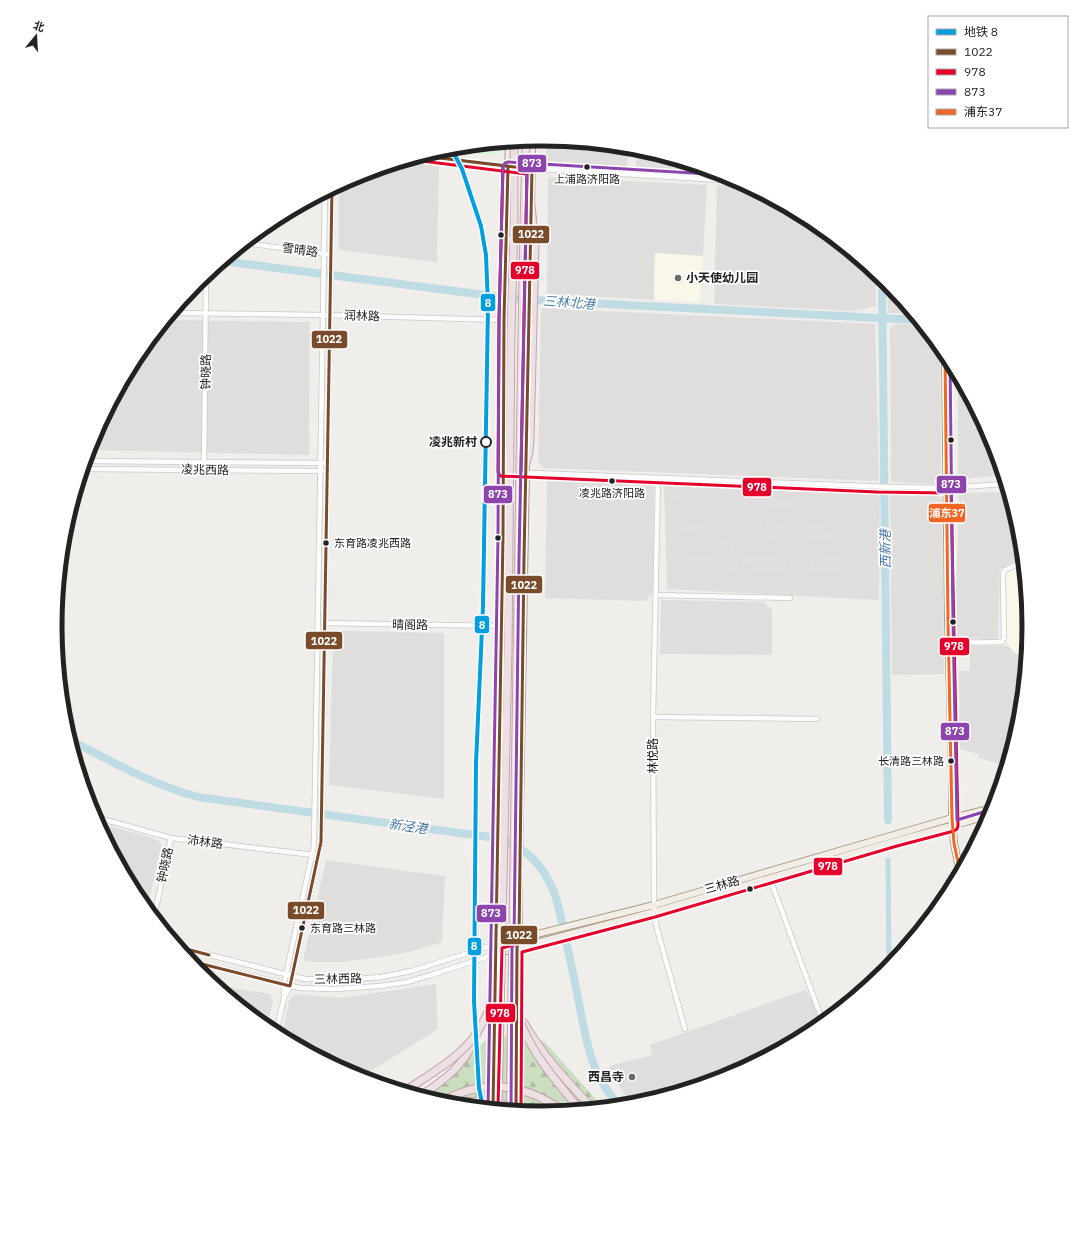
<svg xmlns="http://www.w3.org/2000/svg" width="1084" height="1252" viewBox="0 0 1084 1252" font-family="'IBM Plex Sans','Noto Sans SC',sans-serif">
  <defs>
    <pattern id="forest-firs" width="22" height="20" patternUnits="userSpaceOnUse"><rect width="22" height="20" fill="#cbdec1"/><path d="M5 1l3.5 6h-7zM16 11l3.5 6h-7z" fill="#aebea6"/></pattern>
    <pattern id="park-crowns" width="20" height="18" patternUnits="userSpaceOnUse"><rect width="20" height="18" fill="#daf5da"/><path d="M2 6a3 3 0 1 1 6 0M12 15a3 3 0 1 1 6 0" fill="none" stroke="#bbd2bb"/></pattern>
  </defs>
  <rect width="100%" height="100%" fill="#f0eeeb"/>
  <g fill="#dfdedc">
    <polygon points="547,140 628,147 627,168 545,163"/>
    <polygon points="637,148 718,173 636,168"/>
    <polygon points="412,159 439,163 437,262 339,250 339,185 356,176"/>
    <polygon points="548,177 707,185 703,256 655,253 654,300 547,294"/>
    <polygon points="717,185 748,187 813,221 875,273 876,306 855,311 714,304"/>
    <polygon points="888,284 912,313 888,313"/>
    <polygon points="541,308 875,324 879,481 544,468 538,462"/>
    <polygon points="166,320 310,322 309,455 93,450 93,438 137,355"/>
    <polygon points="897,324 922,325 940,347 941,480 935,484 891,482 890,327"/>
    <polygon points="958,377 992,440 1003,475 964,479 958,474"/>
    <polygon points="547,478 651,482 654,488 653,592 646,601 545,598"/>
    <polygon points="664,483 874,491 880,497 879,600 667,589"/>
    <polygon points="1008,492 1020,531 1022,558 1000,569 998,639 958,638 955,630 959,493"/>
    <polygon points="890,494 937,494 942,500 944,674 892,675"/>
    <polygon points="661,600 764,602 772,610 772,655 660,654"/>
    <polygon points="343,631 444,633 444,799 329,785 333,642 336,635"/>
    <polygon points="970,646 1009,646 1014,652 1022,657 1026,657 1021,709 1012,710 1014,740 1006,766 979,758 978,754 960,749 959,671 970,671"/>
    <polygon points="98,823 153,838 160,842 161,846 147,909 137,896"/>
    <polygon points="326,860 445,876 442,942 409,952 380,957 343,962 313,962 303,961"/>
    <polygon points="212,982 234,988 270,994 273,1002 267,1028"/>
    <polygon points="436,984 438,1029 361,1077 282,1036 289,1001 294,994 342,998"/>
    <polygon points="805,990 826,1020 812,1031 728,1076 676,1092 675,1090 668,1094 651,1099 642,1078 654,1066 650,1045"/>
  </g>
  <g fill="#f8f7e8">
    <polygon points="655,253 703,256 700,302 654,300"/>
    <polygon points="1023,566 1029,626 1026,657 1022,657 1014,652 1009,646 1006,640 1005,631 1004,574"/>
  </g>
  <polygon fill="#dededc" points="652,1055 654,1066 642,1078 651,1099 632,1104 616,1082 609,1066"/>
  <polygon fill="url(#forest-firs)" points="491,1035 544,1041 603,1107 542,1113 447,1104 414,1094 451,1073"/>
  <polygon fill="url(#park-crowns)" points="498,143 498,156 443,149 447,148"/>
  <g fill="#e0dfde">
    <polygon points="672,489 685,490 685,501 671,501"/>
    <polygon points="766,498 791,500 790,508 780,507 779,511 765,509"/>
    <polygon points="682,521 695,522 695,526 703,526 703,535 675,533 676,523 681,523"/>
    <polygon points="766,521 779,522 778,525 783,526 782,535 778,535 777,540 764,538"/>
    <polygon points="805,522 822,523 821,532 833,533 832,542 807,540 808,536 803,536"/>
    <polygon points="838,528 852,528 852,532 859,532 859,535 849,535 848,542 843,542 843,534 838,534"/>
    <polygon points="730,538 730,541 733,540 734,555 731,555 730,553 724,553 722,539"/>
    <polygon points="677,551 689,552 689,555 716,557 715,569 676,566"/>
    <polygon points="743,557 787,559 786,573 754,571 754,566 742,565"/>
    <polygon points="826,558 840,558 840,562 844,562 844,571 809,571 810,560 825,560"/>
    <polygon points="721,560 740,562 739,570 720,569"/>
  </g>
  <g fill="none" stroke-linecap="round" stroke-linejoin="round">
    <polyline stroke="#bfdbe3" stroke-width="5" points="888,860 889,967"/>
    <g stroke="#bfdbe3" stroke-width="8">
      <polyline points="222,261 493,296 547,301 918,320"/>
      <polyline points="882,278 888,820"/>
      <path d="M70,740C111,761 152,785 198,797L489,837C495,839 502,840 508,842C533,853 549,875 557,901C564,931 571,962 577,993C585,1032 589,1075 619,1105"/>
    </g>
    <g stroke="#c9c8c7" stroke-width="6">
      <g id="minor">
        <polyline points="423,156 508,167 738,181"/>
        <polyline points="325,192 314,845 284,984 284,998 290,986 321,842 332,189"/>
        <polyline points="245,243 327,254"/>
        <polyline points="172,313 323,315 504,320"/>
        <polyline points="86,461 327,463"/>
        <polyline points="84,467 84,469 322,471"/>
        <polyline points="204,470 206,275"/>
        <polyline points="507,472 892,487 946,488 1005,484"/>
        <polyline points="658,478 653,717 654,905 656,925 685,1029"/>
        <polyline points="656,595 790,598"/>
        <polyline points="323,623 502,626"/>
        <polyline points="948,643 1002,642 1004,638 1003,575 1005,570 1023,562"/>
        <polyline points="653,717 817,719"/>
        <polyline points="95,817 171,838 314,855"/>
        <polyline points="770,879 823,1022"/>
        <polyline points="154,917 171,838"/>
        <polyline points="178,947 305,979 344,980 381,977 411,971 497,944"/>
        <polyline points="190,961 300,988 335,989 380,986 407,982 431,975 496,954"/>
        <polyline points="276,1033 284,998"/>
        <polyline points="640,1102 641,1103"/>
      </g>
    </g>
    <g stroke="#a79c86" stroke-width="8">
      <g id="major">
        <polyline points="531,209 532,140"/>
        <polyline points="506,243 509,142"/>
        <polyline points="945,353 948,621 952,770 952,818 954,843 960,873"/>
        <polyline points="526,449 531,228"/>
        <polyline points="497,944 654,905 952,818 993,808"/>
        <polyline points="498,953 654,912 896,841 991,815"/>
        <polyline points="493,1108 496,954 503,537 503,466"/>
        <polyline points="516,1110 517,948 519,939 519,866 526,468"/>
      </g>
    </g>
    <g stroke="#c5a2ac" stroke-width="9">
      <g id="highway">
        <polyline points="502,283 503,259 507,239"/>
        <polyline points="511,330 514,226"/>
        <polyline points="522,330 524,227"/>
        <polyline points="530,440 535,245 531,205"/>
        <polyline points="502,931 508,649"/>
        <path d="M524,1023C542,1055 567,1081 592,1108"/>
        <path d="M420,1096C446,1079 464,1066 476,1036"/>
        <polyline points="498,1109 499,1056"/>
        <polyline points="510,1110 511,1057"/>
      </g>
    </g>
    <use href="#minor" stroke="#fdfcfc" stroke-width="4.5"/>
    <use href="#major" stroke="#f3ede7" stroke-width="6"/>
    <use href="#highway" stroke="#ece0e2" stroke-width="7"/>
    <g stroke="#c5a2ac" stroke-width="9" stroke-linecap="butt">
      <g id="highway-bridge">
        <polyline points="514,226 514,142"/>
        <polyline points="524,227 526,141"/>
        <polyline points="502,283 501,437 507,474"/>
        <polyline points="522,476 529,453 530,440"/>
        <polyline points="508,649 511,330"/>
        <path d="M514,1000C522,1041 550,1074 576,1105"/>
        <polyline points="499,1056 502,931"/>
        <polyline points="511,1057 522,330"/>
        <path d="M405,1091C429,1075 463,1056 478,1031C488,1015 495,996 501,978"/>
        <path d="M441,1102C483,1078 524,1083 563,1111"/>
        <path d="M443,1103C473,1099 502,1102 530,1112"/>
      </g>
    </g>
    <use href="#highway-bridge" stroke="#ece0e2" stroke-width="7"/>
    <g stroke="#fff" stroke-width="6">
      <g id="bus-1">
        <polyline points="423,156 532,169 524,558 519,939 517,948 516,1110"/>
        <polyline points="179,947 209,955"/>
        <polyline points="190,961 290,986 321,842 332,189"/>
        <polyline points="493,1108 503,537 504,320 508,167"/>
      </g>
    </g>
    <g stroke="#fff" stroke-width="6">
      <g id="bus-2">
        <polyline points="422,161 527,174 521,472"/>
        <polyline points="503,167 499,320 498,472 500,476 877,492 946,493"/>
        <polyline points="498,1108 502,948 531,941"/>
        <polyline points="521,1110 522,952 655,917 897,846 954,831 957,829 958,826 951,488"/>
      </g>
    </g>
    <g stroke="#fff" stroke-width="6">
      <g id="bus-3">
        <polyline points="950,361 953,621 957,820 990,810"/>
        <polyline points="488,1108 498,537 499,320 503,166 505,163 508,162 726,175"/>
        <polyline points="511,1110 512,948 514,938 519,558 527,169"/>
      </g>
    </g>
    <g stroke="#fff" stroke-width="6">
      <polyline id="bus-4" points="945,353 948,621 952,818 954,843 960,872"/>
    </g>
    <use href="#bus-1" stroke="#7a4b2a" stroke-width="3"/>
    <use href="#bus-2" stroke="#e4002b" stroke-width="3"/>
    <use href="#bus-3" stroke="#8e44ad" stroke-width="3"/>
    <use href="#bus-4" stroke="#f26522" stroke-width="3"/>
    <g stroke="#fff" stroke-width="7">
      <polyline id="metro-1" points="451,148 462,169 481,226 486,255 488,306 483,606 476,763 474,1001 479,1088 483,1107"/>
    </g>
    <use href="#metro-1" stroke="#009fdf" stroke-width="4"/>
  </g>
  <g fill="#222" stroke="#fff" stroke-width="1.5">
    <circle cx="587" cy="167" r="3.5"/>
    <circle cx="501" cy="235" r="3.5"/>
    <circle cx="951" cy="440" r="3.5"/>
    <circle cx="612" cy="481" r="3.5"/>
    <circle cx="498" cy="538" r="3.5"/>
    <circle cx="326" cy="543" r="3.5"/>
    <circle cx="953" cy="622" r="3.5"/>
    <circle cx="951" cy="761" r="3.5"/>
    <circle cx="750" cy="889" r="3.5"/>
    <circle cx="302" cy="928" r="3.5"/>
  </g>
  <g fill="#6a6968" stroke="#fff" stroke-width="1.5">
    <circle cx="678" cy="278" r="4"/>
    <circle cx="632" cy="1077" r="4"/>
  </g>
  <circle fill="#fff" stroke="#222" stroke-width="2" cx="486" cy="442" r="5"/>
  <g text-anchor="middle" stroke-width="3.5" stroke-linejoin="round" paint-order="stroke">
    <g font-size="11" fill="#222" stroke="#fff">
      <text x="587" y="183">上浦路济阳路</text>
      <text x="612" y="497">凌兆路济阳路</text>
      <text x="334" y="547" text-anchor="start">东育路凌兆西路</text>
      <text x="944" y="765" text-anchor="end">长清路三林路</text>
      <text x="310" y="932" text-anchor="start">东育路三林路</text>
    </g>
    <g font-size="12" fill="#222" stroke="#fff">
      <text transform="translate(300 250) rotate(8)" y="4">雪晴路</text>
      <text transform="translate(362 316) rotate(2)" y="4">润林路</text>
      <text transform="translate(206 372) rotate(-89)" y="4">钟晓路</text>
      <text transform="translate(205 470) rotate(1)" y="4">凌兆西路</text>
      <text transform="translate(410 625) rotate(1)" y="4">晴阁路</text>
      <text transform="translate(653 756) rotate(-90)" y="4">林悦路</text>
      <text transform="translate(205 842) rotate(7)" y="4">沛林路</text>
      <text transform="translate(165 865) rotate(-78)" y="4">钟晓路</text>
      <text transform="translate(722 885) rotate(-16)" y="4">三林路</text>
      <text transform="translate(338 979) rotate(-1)" y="4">三林西路</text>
    </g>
    <g font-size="12" font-weight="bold" fill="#222" stroke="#fff" text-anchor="start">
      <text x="686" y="282">小天使幼儿园</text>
      <text x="624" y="1081" text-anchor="end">西昌寺</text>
    </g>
    <g font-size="12" font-weight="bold" fill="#222" stroke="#fff" text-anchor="end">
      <text x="477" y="446">凌兆新村</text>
    </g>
    <g font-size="13" font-style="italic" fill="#4a7aab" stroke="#fff">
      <text transform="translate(569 302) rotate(4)" y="5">三林北港</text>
      <text transform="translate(885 549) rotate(-91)" y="5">西新港</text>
      <text transform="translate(408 826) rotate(8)" y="5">新泾港</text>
    </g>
  </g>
  <path d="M0 0H1084V1252H0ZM62 626a480 480 0 1 1 960 0a480 480 0 1 1-960 0Z" fill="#fff" fill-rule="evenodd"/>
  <path fill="none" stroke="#222" stroke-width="5" d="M62 626a480 480 0 1 1 960 0a480 480 0 1 1-960 0Z"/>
  <g stroke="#fff" stroke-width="1.5">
    <rect x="517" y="154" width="30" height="19" rx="4" fill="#8e44ad"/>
    <rect x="512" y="225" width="38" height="19" rx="4" fill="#7a4b2a"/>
    <rect x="510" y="261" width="30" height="19" rx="4" fill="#e4002b"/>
    <rect x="480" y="293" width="16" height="19" rx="4" fill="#009fdf"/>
    <rect x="311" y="330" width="37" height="19" rx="4" fill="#7a4b2a"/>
    <rect x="936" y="475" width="31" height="19" rx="4" fill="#8e44ad"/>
    <rect x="742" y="477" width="30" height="20" rx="4" fill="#e4002b"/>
    <rect x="483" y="485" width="30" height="19" rx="4" fill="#8e44ad"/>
    <rect x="928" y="503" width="38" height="20" rx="4" fill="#f26522"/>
    <rect x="505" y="575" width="38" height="19" rx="4" fill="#7a4b2a"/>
    <rect x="474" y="615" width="16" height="19" rx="4" fill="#009fdf"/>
    <rect x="305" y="631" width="38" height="19" rx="4" fill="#7a4b2a"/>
    <rect x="939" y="637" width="31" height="19" rx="4" fill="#e4002b"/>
    <rect x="940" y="722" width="30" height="19" rx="4" fill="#8e44ad"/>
    <rect x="813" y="857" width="30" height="19" rx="4" fill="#e4002b"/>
    <rect x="287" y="901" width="38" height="19" rx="4" fill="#7a4b2a"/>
    <rect x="476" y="904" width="31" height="19" rx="4" fill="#8e44ad"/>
    <rect x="500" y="925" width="38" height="20" rx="4" fill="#7a4b2a"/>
    <rect x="467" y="937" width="15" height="19" rx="4" fill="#009fdf"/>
    <rect x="485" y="1003" width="31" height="20" rx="4" fill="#e4002b"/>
  </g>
  <g font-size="11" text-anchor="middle" font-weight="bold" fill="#fff">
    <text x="532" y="167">873</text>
    <text x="531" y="238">1022</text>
    <text x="525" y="274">978</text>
    <text x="488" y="307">8</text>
    <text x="329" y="343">1022</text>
    <text x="951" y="488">873</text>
    <text x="757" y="491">978</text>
    <text x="498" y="498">873</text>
    <text x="947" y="517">浦东37</text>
    <text x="524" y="589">1022</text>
    <text x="482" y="629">8</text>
    <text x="324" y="645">1022</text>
    <text x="954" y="650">978</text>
    <text x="955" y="735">873</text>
    <text x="828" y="870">978</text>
    <text x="306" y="914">1022</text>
    <text x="491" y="917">873</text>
    <text x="519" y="939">1022</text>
    <text x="474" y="950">8</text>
    <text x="500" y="1017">978</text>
  </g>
  <rect x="928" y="16" width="140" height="112" fill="#ffffff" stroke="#a7a7a7"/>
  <rect x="936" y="29" width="20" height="6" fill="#009fdf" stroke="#a7a7a7"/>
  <text x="964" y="36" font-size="12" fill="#222222">地铁 8</text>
  <rect x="936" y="49" width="20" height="6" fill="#7a4b2a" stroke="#a7a7a7"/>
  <text x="964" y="56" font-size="12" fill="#222222">1022</text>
  <rect x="936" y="69" width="20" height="6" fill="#e4002b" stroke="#a7a7a7"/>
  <text x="964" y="76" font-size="12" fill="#222222">978</text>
  <rect x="936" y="89" width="20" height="6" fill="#8e44ad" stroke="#a7a7a7"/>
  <text x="964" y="96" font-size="12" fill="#222222">873</text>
  <rect x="936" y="109" width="20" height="6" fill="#f26522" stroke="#a7a7a7"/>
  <text x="964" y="116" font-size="12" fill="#222222">浦东37</text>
  <g transform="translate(36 36) rotate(18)" stroke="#ffffff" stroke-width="3" paint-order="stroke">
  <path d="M0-3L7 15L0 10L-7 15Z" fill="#222222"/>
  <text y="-6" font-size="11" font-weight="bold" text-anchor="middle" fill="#222222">北</text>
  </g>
</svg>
